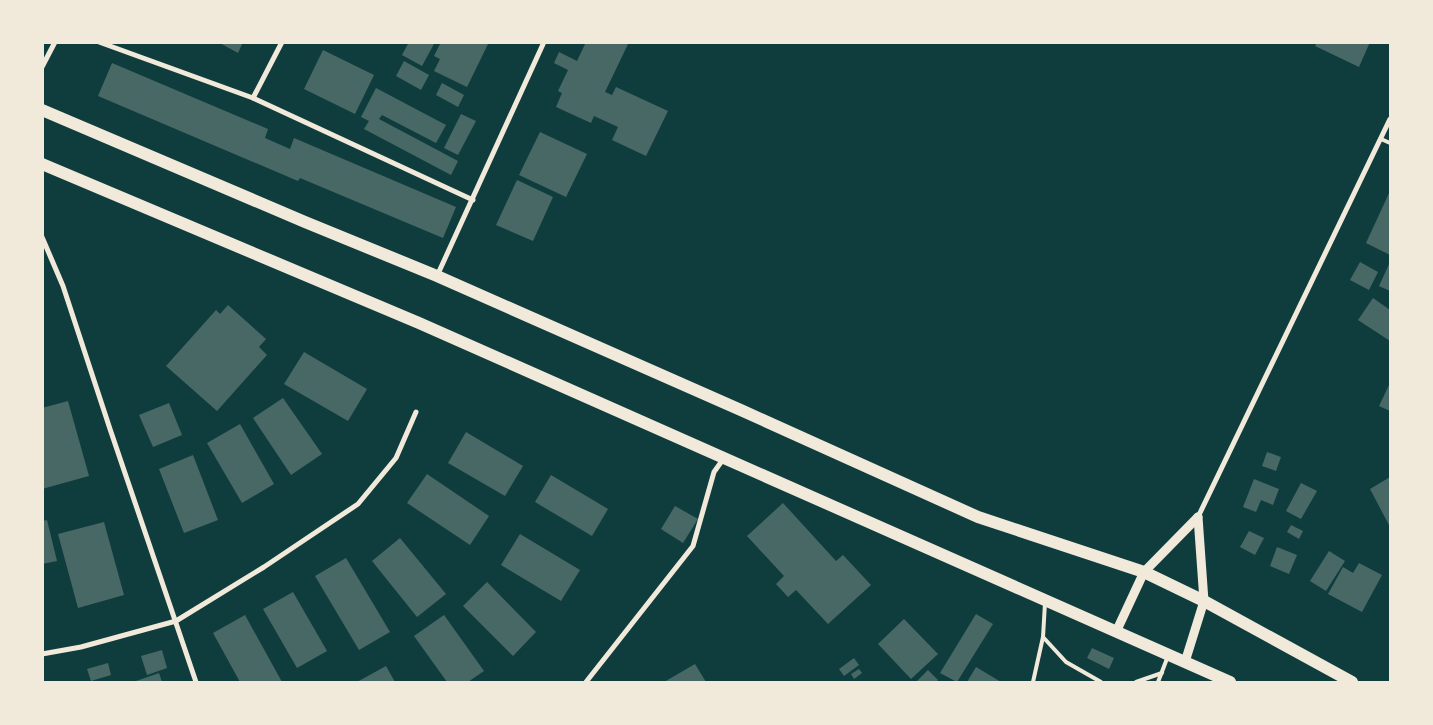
<svg xmlns="http://www.w3.org/2000/svg" width="1433" height="725" viewBox="0 0 1433 725" font-family="'Exo 2',sans-serif">
  <rect width="100%" height="100%" fill="#0f3d3e"/>
  <g fill="#486865">
    <polygon points="218,42 243,42 238,53"/>
    <polygon points="409,42 435,42 422,66 402,55"/>
    <polygon points="441,42 489,42 467,87 434,71 440,59 434,56"/>
    <polygon points="586,42 629,42 605,92 612,95 616,87 668,111 646,156 612,140 618,127 594,116 591,123 556,107 562,93 558,91 568,70 554,63 559,52 577,61"/>
    <polygon points="1317,42 1370,42 1359,67 1315,46"/>
    <polygon points="323,50 374,75 355,114 304,89"/>
    <polygon points="404,61 429,75 421,90 396,76"/>
    <polygon points="112,63 268,129 265,138 290,149 294,138 456,207 443,238 300,178 298,181 98,96"/>
    <polygon points="442,83 464,95 458,107 436,95"/>
    <polygon points="376,88 446,125 436,143 382,115 379,119 458,161 451,175 364,129 369,121 361,117"/>
    <polygon points="461,114 476,121 458,155 444,148"/>
    <polygon points="540,132 587,154 566,197 519,175"/>
    <polygon points="517,180 553,197 533,241 496,225"/>
    <polygon points="1390,191 1390,255 1366,243"/>
    <polygon points="1360,262 1378,272 1369,290 1350,280"/>
    <polygon points="1390,262 1390,291 1379,286"/>
    <polygon points="1373,298 1390,310 1390,341 1358,320"/>
    <polygon points="228,305 266,339 259,347 267,355 217,411 166,366 216,310 220,314"/>
    <polygon points="304,352 367,389 348,421 284,384"/>
    <polygon points="1390,383 1390,411 1379,406"/>
    <polygon points="283,398 322,454 291,475 253,418"/>
    <polygon points="68,401 89,476 42,489 42,408"/>
    <polygon points="169,403 182,435 153,447 139,415"/>
    <polygon points="240,424 274,484 242,503 207,443"/>
    <polygon points="466,432 523,466 505,496 448,463"/>
    <polygon points="1267,452 1281,457 1276,471 1262,466"/>
    <polygon points="193,455 218,520 184,533 159,469"/>
    <polygon points="427,474 489,516 470,545 407,503"/>
    <polygon points="551,475 608,509 592,536 535,502"/>
    <polygon points="1390,477 1390,527 1370,489"/>
    <polygon points="1254,479 1279,489 1273,505 1261,500 1256,512 1243,507"/>
    <polygon points="1301,483 1317,491 1301,519 1286,511"/>
    <polygon points="783,503 836,561 843,555 871,585 828,624 796,590 788,597 776,584 784,576 747,536"/>
    <polygon points="675,506 698,519 683,543 661,529"/>
    <polygon points="47,520 57,561 42,564 42,521"/>
    <polygon points="104,522 124,595 78,608 58,534"/>
    <polygon points="1291,525 1303,531 1299,539 1287,532"/>
    <polygon points="1249,531 1264,538 1255,555 1240,547"/>
    <polygon points="520,534 580,570 561,601 501,565"/>
    <polygon points="400,538 446,594 417,617 372,561"/>
    <polygon points="1277,547 1297,555 1289,574 1270,566"/>
    <polygon points="1329,551 1345,561 1326,591 1310,581"/>
    <polygon points="346,558 390,632 359,650 315,576"/>
    <polygon points="1359,563 1382,575 1362,612 1328,594 1343,567 1353,573"/>
    <polygon points="487,582 536,632 513,656 463,606"/>
    <polygon points="293,592 327,651 297,668 263,609"/>
    <polygon points="976,614 993,624 957,682 940,673"/>
    <polygon points="245,615 282,682 240,682 213,633"/>
    <polygon points="444,615 484,671 468,682 447,682 414,636"/>
    <polygon points="904,619 938,654 911,679 878,644"/>
    <polygon points="1092,648 1114,658 1109,669 1087,658"/>
    <polygon points="162,650 167,668 147,675 141,656"/>
    <polygon points="854,658 859,665 844,676 839,669"/>
    <polygon points="108,663 111,675 91,681 87,669"/>
    <polygon points="695,664 706,682 664,682 671,678"/>
    <polygon points="386,666 395,682 357,682"/>
    <polygon points="976,667 1001,682 967,682"/>
    <polygon points="859,669 862,673 854,679 851,674"/>
    <polygon points="928,670 938,680 936,682 916,682"/>
    <polygon points="159,673 162,682 132,682 139,680"/>
  </g>
  <g fill="none" stroke-linecap="round" stroke-linejoin="round">
    <g stroke="#f1e9da" stroke-width="4">
      <polyline points="1381,139 1390,143"/>
      <polyline points="1043,637 1066,662 1101,682"/>
      <polyline points="1033,682 1043,637 1045,603"/>
      <polyline points="1136,682 1162,673"/>
      <polyline points="1158,682 1168,656"/>
    </g>
    <g stroke="#f1e9da" stroke-width="5">
      <polyline points="99,42 253,98 473,200"/>
      <polyline points="42,67 55,42"/>
      <polyline points="253,98 282,42"/>
      <polyline points="42,237 63,286 110,429 196,682"/>
      <polyline points="437,276 544,42"/>
      <polyline points="1198,517 1390,119"/>
      <polyline points="42,654 81,647 176,621 264,567 358,504 396,458 416,412"/>
      <polyline points="586,682 693,546 714,472 724,458"/>
    </g>
    <g stroke="#f1e9da" stroke-width="9">
      <polyline points="1116,632 1144,572 1198,517"/>
      <polyline points="1185,662 1204,601 1198,517"/>
    </g>
    <g stroke="#f1e9da" stroke-width="12">
      <polyline points="42,110 305,222 437,276 743,411 978,517 1144,572 1204,601 1352,682"/>
      <polyline points="42,164 419,323 1230,682"/>
    </g>
  </g>
  <rect width="1433" height="725" fill="none" stroke="#f1e9da" stroke-width="88"/>
</svg>
